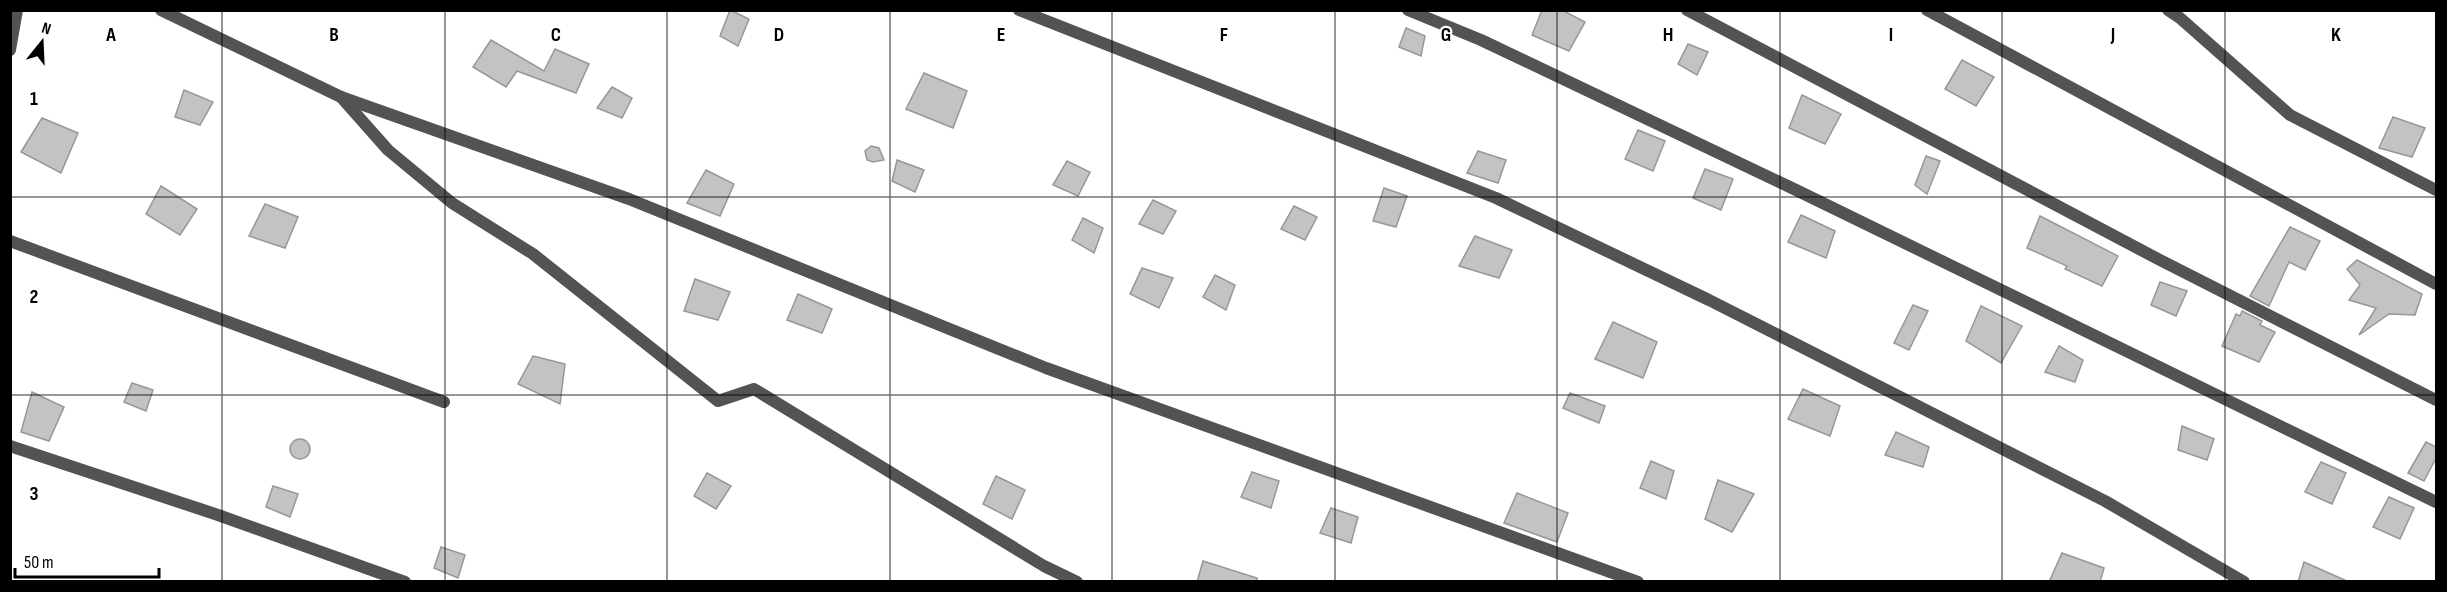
<svg xmlns="http://www.w3.org/2000/svg" width="2447" height="592" viewBox="0 0 2447 592" font-family="'Sofia Sans Condensed',sans-serif">
  <rect width="100%" height="100%" fill="#fff"/>
  <g fill="#c3c3c3" stroke="#979797" stroke-width="1.5">
    <polygon points="730,10 749,19 738,46 720,36"/>
    <polygon points="1542,10 1562,10 1585,22 1569,51 1532,35"/>
    <polygon points="1406,28 1425,36 1421,56 1399,47"/>
    <polygon points="491,40 544,71 555,49 589,64 576,93 517,71 506,87 473,67"/>
    <polygon points="1688,44 1708,52 1697,75 1678,64"/>
    <polygon points="1962,60 1994,77 1976,106 1945,89"/>
    <polygon points="924,73 967,91 953,128 906,109"/>
    <polygon points="612,87 632,98 622,118 597,108"/>
    <polygon points="184,90 213,102 200,125 175,117"/>
    <polygon points="1802,95 1841,114 1825,144 1789,128"/>
    <polygon points="2393,117 2425,128 2412,157 2379,148"/>
    <polygon points="42,118 78,133 61,173 21,152"/>
    <polygon points="1638,130 1665,141 1653,171 1625,159"/>
    <polygon points="871,146 879,148 884,160 873,162 867,160 865,151"/>
    <polygon points="1478,151 1506,160 1498,183 1467,173"/>
    <polygon points="1926,156 1940,161 1927,194 1915,185"/>
    <polygon points="897,160 924,170 915,192 892,181"/>
    <polygon points="1067,161 1090,172 1078,196 1053,185"/>
    <polygon points="1705,169 1733,179 1721,210 1693,198"/>
    <polygon points="706,170 734,184 720,216 687,203"/>
    <polygon points="161,186 197,209 180,235 146,214"/>
    <polygon points="1384,188 1407,196 1396,227 1373,221"/>
    <polygon points="1153,200 1176,211 1163,234 1139,224"/>
    <polygon points="265,204 298,217 285,248 249,236"/>
    <polygon points="1294,206 1317,217 1305,240 1281,229"/>
    <polygon points="1801,215 1835,231 1826,258 1788,242"/>
    <polygon points="2040,216 2118,256 2102,286 2065,269 2067,266 2027,248"/>
    <polygon points="1083,218 1103,228 1094,253 1072,240"/>
    <polygon points="2290,227 2320,241 2305,270 2289,262 2269,306 2250,296"/>
    <polygon points="1475,236 1512,250 1499,278 1459,266"/>
    <polygon points="2357,260 2422,294 2415,315 2389,314 2359,335 2376,308 2349,300 2360,285 2347,269"/>
    <polygon points="1142,268 1173,278 1159,308 1130,294"/>
    <polygon points="1215,275 1235,285 1226,310 1203,297"/>
    <polygon points="695,279 730,292 718,320 684,311"/>
    <polygon points="2160,282 2187,291 2176,316 2151,305"/>
    <polygon points="798,294 832,309 822,333 787,320"/>
    <polygon points="1913,305 1928,311 1909,350 1894,343"/>
    <polygon points="1981,306 2022,326 2001,363 1966,341"/>
    <polygon points="2242,311 2262,321 2260,325 2275,332 2259,362 2222,346 2236,314 2240,316"/>
    <polygon points="1613,322 1657,342 1643,378 1595,359"/>
    <polygon points="2059,346 2083,360 2075,382 2045,372"/>
    <polygon points="533,356 565,364 560,404 518,384"/>
    <polygon points="132,383 153,390 146,411 124,402"/>
    <polygon points="1803,389 1840,406 1830,436 1788,419"/>
    <polygon points="32,392 64,407 49,441 21,432"/>
    <polygon points="1570,393 1605,406 1599,423 1563,408"/>
    <polygon points="2182,426 2214,439 2207,460 2178,450"/>
    <polygon points="1896,432 1929,447 1923,467 1885,455"/>
    <circle cx="300" cy="449" r="10"/>
    <polygon points="2426,442 2436,447 2436,458 2424,481 2408,473"/>
    <polygon points="1651,461 1674,471 1666,499 1640,488"/>
    <polygon points="2321,462 2346,473 2332,504 2305,492"/>
    <polygon points="1252,472 1279,481 1271,508 1241,497"/>
    <polygon points="707,473 731,486 716,509 694,496"/>
    <polygon points="996,476 1025,490 1012,519 983,504"/>
    <polygon points="1718,480 1754,494 1732,532 1705,519"/>
    <polygon points="273,486 298,494 290,517 266,507"/>
    <polygon points="1517,493 1568,513 1557,542 1504,523"/>
    <polygon points="2389,497 2414,508 2400,539 2373,527"/>
    <polygon points="1331,508 1358,517 1351,543 1320,533"/>
    <polygon points="441,547 465,555 458,578 434,568"/>
    <polygon points="2062,553 2104,568 2100,582 2049,582"/>
    <polygon points="1203,561 1257,578 1257,582 1197,582"/>
    <polygon points="2304,562 2349,582 2298,582"/>
  </g>
  <g fill="none" stroke-linecap="round" stroke-linejoin="round">
    <g stroke="#535353" stroke-width="12">
      <polyline points="161,10 341,97 388,150 452,203 533,254 718,401 754,389 1044,566 1077,582"/>
      <polyline points="1019,10 1496,198 1709,300 2105,501 2244,582"/>
      <polyline points="1408,10 1481,40 1794,189 2436,502"/>
      <polyline points="1687,10 2160,260 2436,400"/>
      <polyline points="1927,10 2436,284"/>
      <polyline points="2168,10 2180,18 2290,115 2436,190"/>
      <polyline points="10,50 17,10"/>
      <polyline points="341,97 629,199 1046,368 1638,582"/>
      <polyline points="10,241 444,402"/>
      <polyline points="10,446 218,515 405,582"/>
    </g>
  </g>
  <path fill="none" stroke="#000" stroke-width="1.5" stroke-opacity="0.55" d="M222,10V582M445,10V582M667,10V582M890,10V582M1112,10V582M1335,10V582M1557,10V582M1780,10V582M2002,10V582M2225,10V582M10,197H2436M10,395H2436"/>
  <g font-size="20" text-anchor="middle" font-weight="bold" fill="#000" stroke="#fff" stroke-width="4.5" stroke-linejoin="round" paint-order="stroke">
    <text x="111" y="41">A</text>
    <text x="334" y="41">B</text>
    <text x="556" y="41">C</text>
    <text x="779" y="41">D</text>
    <text x="1001" y="41">E</text>
    <text x="1224" y="41">F</text>
    <text x="1446" y="41">G</text>
    <text x="1668" y="41">H</text>
    <text x="1891" y="41">I</text>
    <text x="2113" y="41">J</text>
    <text x="2336" y="41">K</text>
    <text x="34" y="105">1</text>
    <text x="34" y="303">2</text>
    <text x="34" y="500">3</text>
  </g>
  <rect width="2447" height="592" fill="none" stroke="#000000" stroke-width="24"/>
  <g transform="translate(42 42) rotate(18)" stroke="#ffffff" stroke-width="4.5" paint-order="stroke">
  <path d="M0-4.5L10 22L0 15L-10 22Z" fill="#000000"/>
  <text y="-9" font-size="16" font-weight="bold" text-anchor="middle" fill="#000000">N</text>
  </g>
  <path d="M15 568v9h144v-9" fill="none" stroke="#000000" stroke-width="3"/>
  <text x="24" y="568" font-size="18" fill="#000000" stroke="#ffffff" stroke-width="4.5" paint-order="stroke">50 m</text>
</svg>
